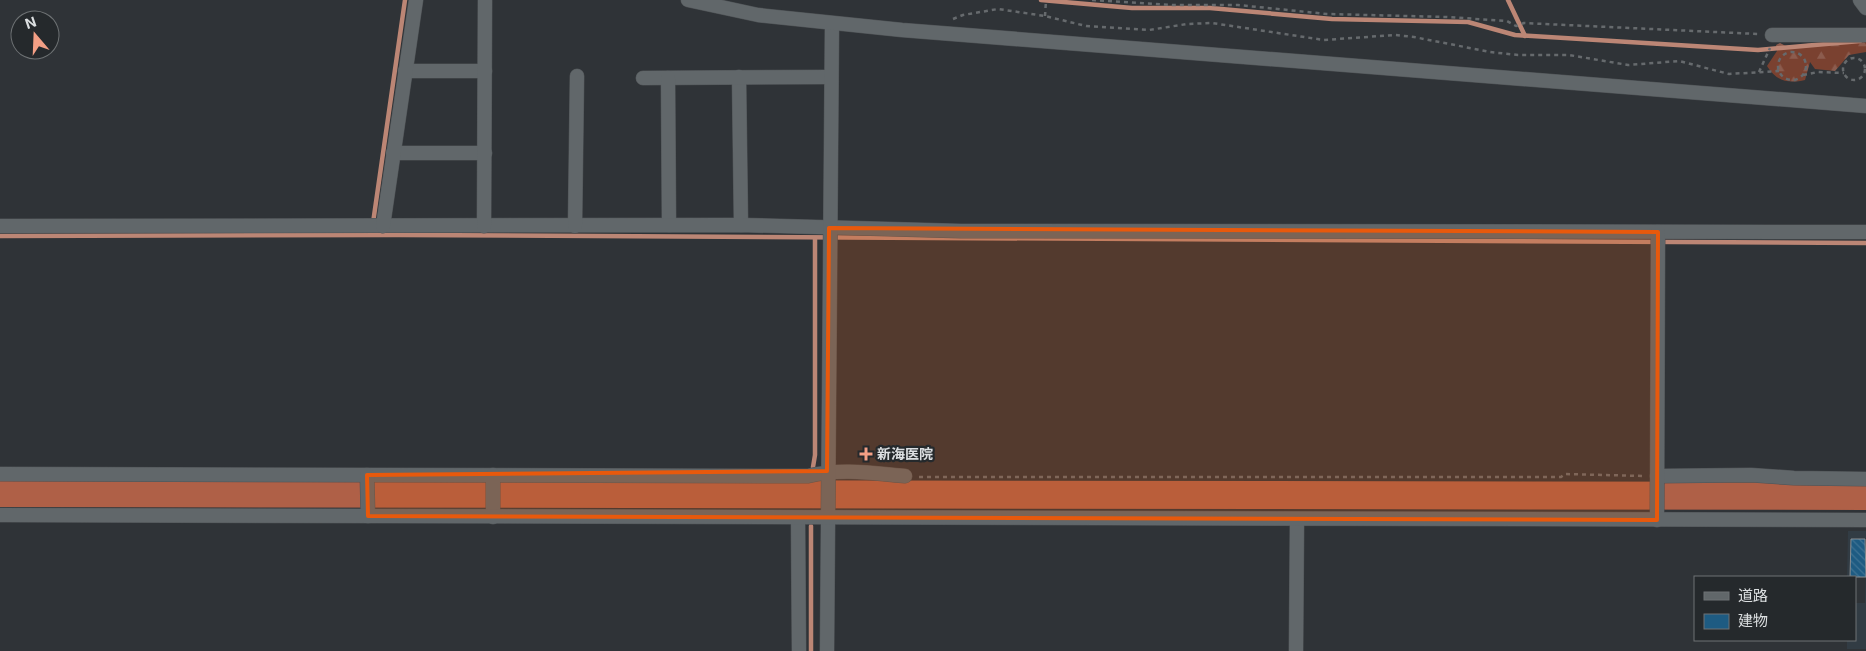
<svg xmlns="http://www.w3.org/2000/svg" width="1866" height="651" viewBox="0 0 1866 651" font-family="Inter,'Noto Sans JP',sans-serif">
  <defs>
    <pattern id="forest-firs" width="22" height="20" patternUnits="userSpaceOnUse" patternTransform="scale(1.25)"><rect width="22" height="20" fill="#7a4130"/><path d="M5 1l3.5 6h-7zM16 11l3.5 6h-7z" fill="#8c5c4e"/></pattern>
    <pattern id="building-back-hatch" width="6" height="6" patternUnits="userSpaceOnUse" patternTransform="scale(1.25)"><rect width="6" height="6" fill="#1e5b82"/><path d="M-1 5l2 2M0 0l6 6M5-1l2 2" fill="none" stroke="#3e7293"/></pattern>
  </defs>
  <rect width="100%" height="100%" fill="#2f3337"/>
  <g fill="#323c44">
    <polygon points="1848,531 1866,531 1866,545 1865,539 1851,539 1850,577 1847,577"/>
    <polygon points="1866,566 1866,649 1847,649 1847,640 1855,640 1855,603 1865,603"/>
  </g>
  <path fill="url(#forest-firs)" d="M1864,38L1866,40V52L1849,55L1835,71L1815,69L1810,62L1805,80C1788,84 1776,81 1767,66L1777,51L1776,45L1780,43L1786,46Z"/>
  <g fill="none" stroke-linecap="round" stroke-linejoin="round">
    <g stroke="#bc8675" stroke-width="4.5">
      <polyline points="1041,0 1132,8 1210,8 1332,19 1468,22 1515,35 1758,50 1860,41"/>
      <polyline points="1508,0 1525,36"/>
      <polyline points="373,223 405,0"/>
      <polyline points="0,236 398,235 1866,243"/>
      <polyline points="813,467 815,455 815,238"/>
      <polyline points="812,494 813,482"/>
      <polyline points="808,503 809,494"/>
      <polyline points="811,526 811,651"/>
    </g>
    <polyline stroke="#af6047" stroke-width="28" points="0,493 1866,496"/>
  </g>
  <polygon fill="url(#building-back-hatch)" stroke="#8a8f93" points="1851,539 1865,539 1866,577 1850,577"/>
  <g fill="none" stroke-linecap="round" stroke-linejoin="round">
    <g stroke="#4e5255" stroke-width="15">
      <g id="minor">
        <polyline points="1860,0 1866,8"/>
        <polyline points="1772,35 1866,35"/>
        <polyline points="405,71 485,71"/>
        <polyline points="739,77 741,225"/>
        <polyline points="643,78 831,77"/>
        <polyline points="668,78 669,225"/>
        <polyline points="393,153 485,153"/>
        <polyline points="0,226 741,225 961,231 1866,232"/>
        <polyline points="383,226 416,0"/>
        <polyline points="484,226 485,0"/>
        <polyline points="575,226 577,76"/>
        <path d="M0,474L808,476C840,468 872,473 905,476"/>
        <polyline points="367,475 368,516"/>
        <polyline points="1657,476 1751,475 1794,478 1866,479"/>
        <polyline points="493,517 493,475"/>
        <polyline points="798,518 799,651"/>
        <polyline points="1657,520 1658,232"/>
        <polyline points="827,651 832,24"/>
        <polyline points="1296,651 1297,519"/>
      </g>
    </g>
    <g stroke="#4e5255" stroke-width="15">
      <g id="tertiary">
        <polyline points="688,0 758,15 902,30 1866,106"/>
        <polyline points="0,515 1866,520"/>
      </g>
    </g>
    <g stroke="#666a6d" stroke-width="2.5" stroke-dasharray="4 4" stroke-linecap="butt">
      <polyline points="1092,0 1172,5 1238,5 1327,14 1447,17 1507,21 1516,26 1524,23 1758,34"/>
      <polyline points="1045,16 1046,0"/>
      <polyline points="953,19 963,15 998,9 1045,16 1086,26 1149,30 1187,24 1212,23 1324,40 1395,35 1414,37 1490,52 1518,55 1569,55 1628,65 1679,61 1729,74 1779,71"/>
      <circle cx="1792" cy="66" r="14"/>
      <circle cx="1854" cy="69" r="11"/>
      <polyline points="1759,72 1770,48"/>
      <polyline points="1803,75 1818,72 1844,73"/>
      <polyline points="919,477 1561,477 1565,474 1644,476"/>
    </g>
    <use href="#minor" stroke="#61676a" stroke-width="14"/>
    <use href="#tertiary" stroke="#61676a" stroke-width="14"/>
  </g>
  <path fill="#e8590c" fill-opacity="0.2" stroke="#e8590c" stroke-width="4" stroke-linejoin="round" d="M829,228L1658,232L1657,520L368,516L367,475L827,471Z"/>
  <path fill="#f39f85" stroke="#25292c" stroke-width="2" d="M863.5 446.5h5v5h5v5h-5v5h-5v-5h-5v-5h5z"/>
  <g text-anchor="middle" stroke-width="4.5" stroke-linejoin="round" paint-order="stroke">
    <g font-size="14" font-weight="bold" fill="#dcdfe1" stroke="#25292c" text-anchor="start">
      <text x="877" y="459">新海医院</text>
    </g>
  </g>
  <rect x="1694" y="576" width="162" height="65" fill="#25292c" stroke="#6e7274"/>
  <rect x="1704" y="592" width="25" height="8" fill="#61676a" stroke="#6e7274"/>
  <text x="1738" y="601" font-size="15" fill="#dcdfe1">道路</text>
  <rect x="1704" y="614" width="25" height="15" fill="#1e5b82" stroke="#6e7274"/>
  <text x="1738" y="626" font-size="15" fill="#dcdfe1">建物</text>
  <g transform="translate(35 35) rotate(341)"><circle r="24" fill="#25292c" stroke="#6e7274"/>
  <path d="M0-4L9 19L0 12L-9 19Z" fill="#f39f85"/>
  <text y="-8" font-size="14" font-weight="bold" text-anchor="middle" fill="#dcdfe1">N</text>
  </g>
</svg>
